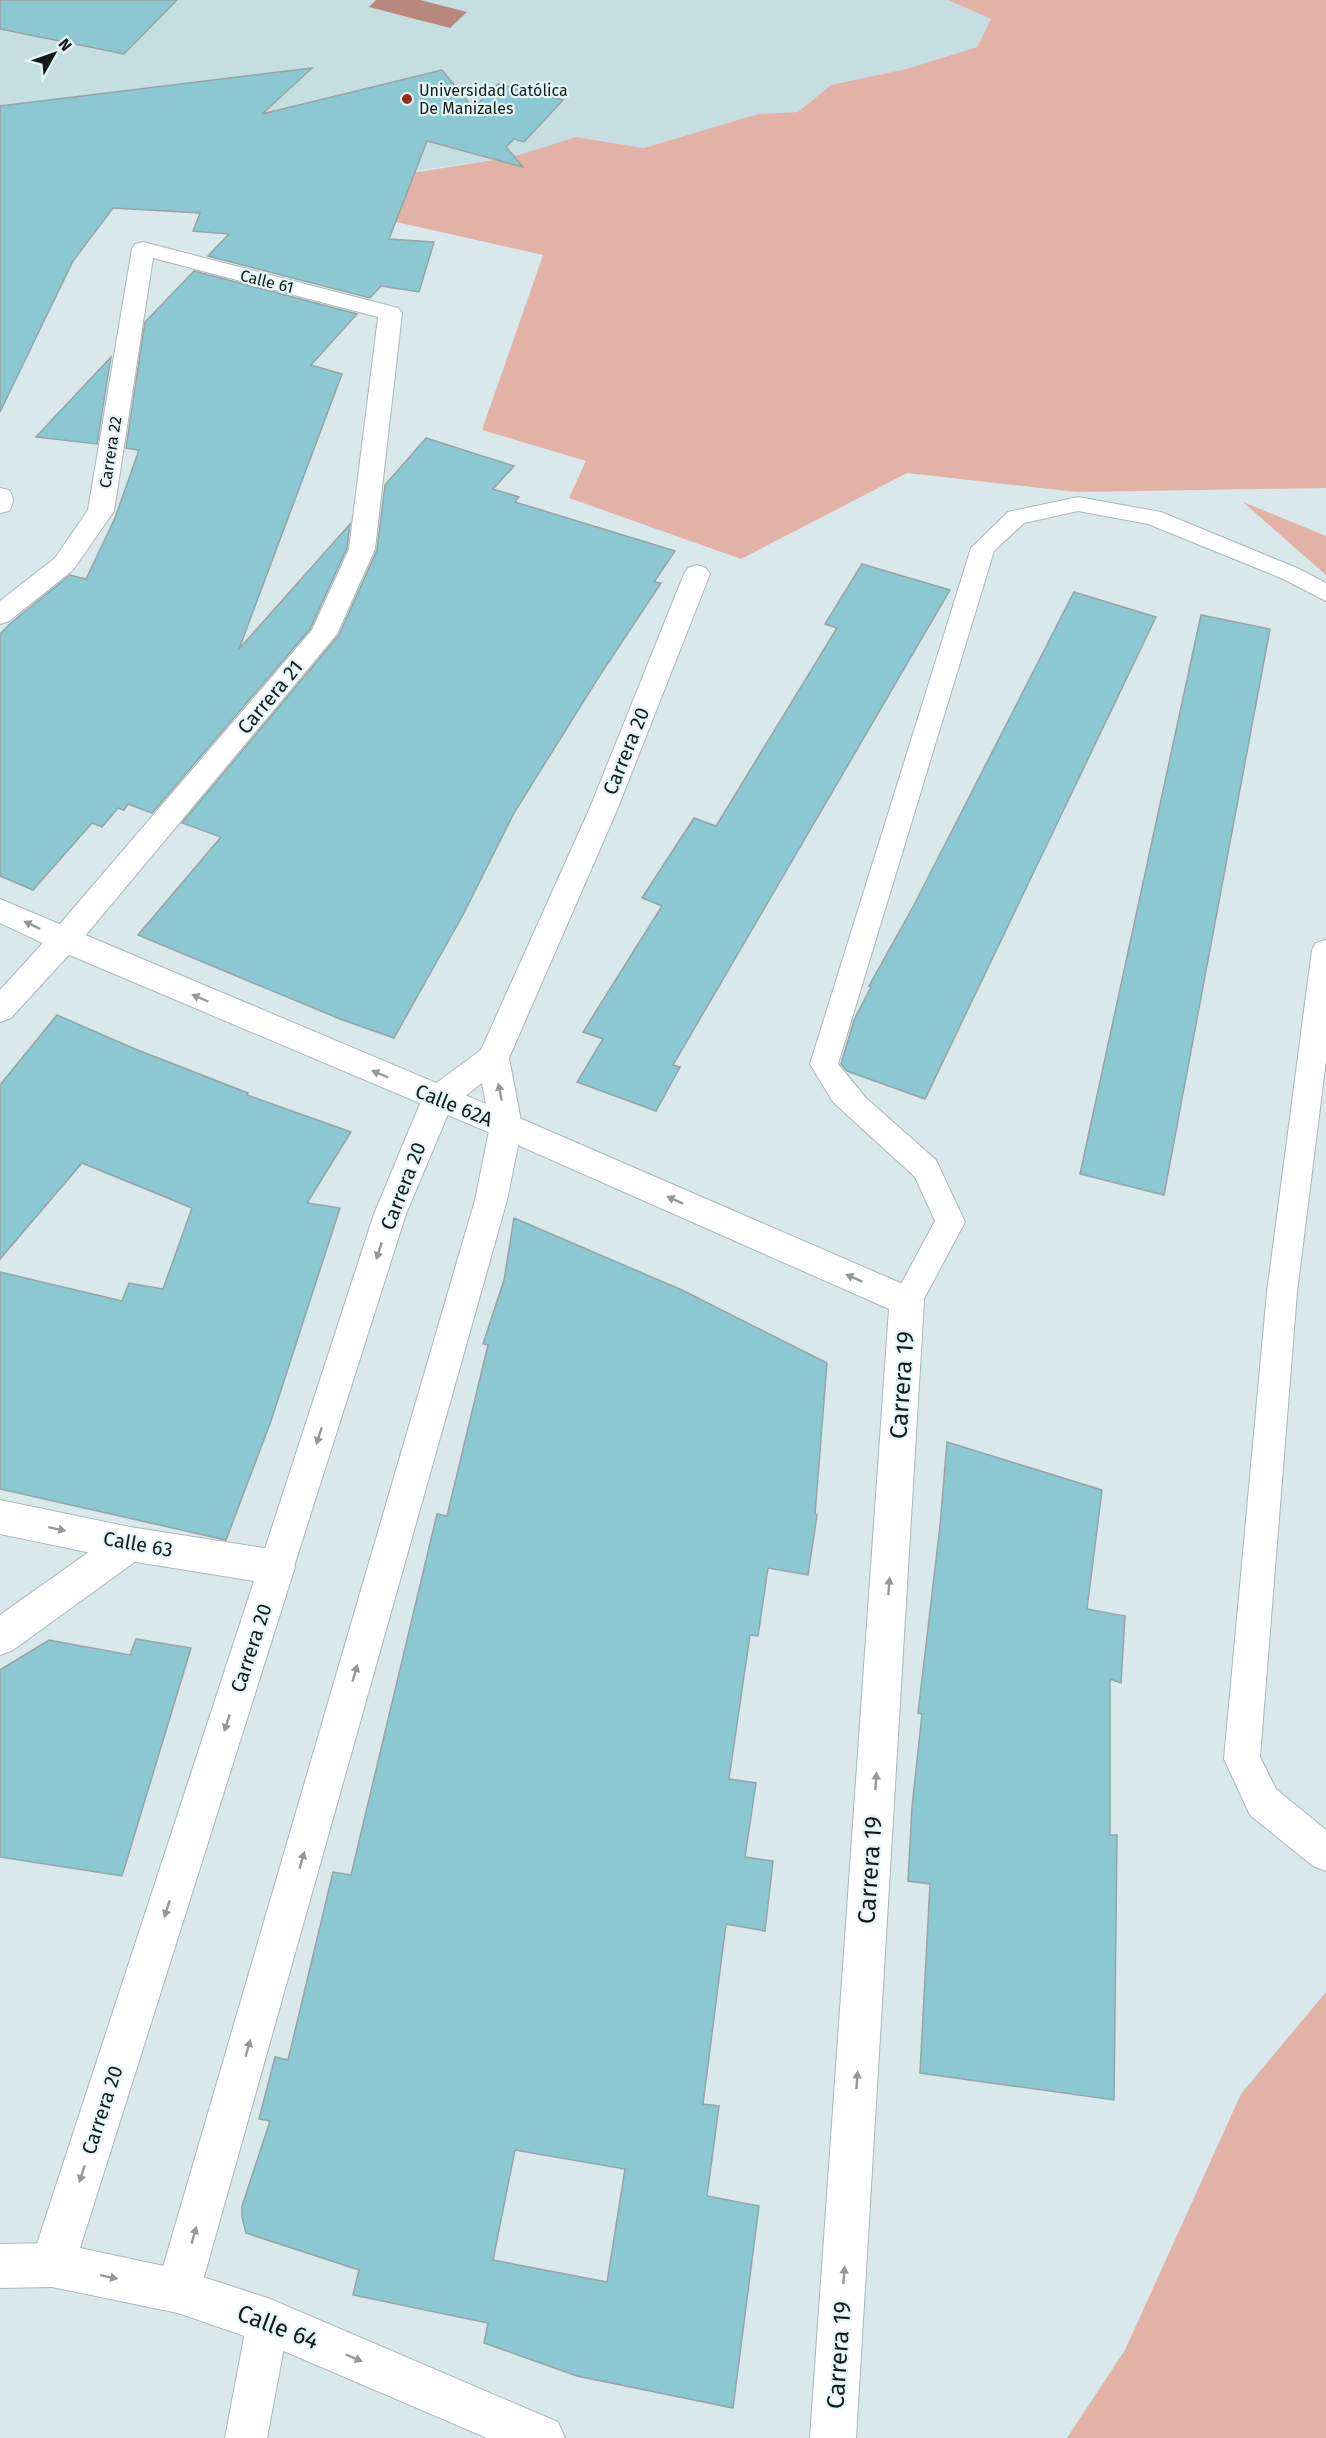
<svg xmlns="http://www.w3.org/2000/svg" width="1326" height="2438" viewBox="0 0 1326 2438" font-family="'Fira Sans',sans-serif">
  <rect width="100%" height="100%" fill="#d8e8eb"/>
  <polygon fill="#c4dee2" points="0,0 948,0 991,19 977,47 906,69 831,85 798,112 758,114 644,148 576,137 512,157 414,171 218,182 77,218 0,199"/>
  <g fill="#e2b2a7">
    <polygon points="948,0 1326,0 1326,488 1077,492 907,473 741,559 569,498 586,461 482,430 543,255 276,195 512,157 576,137 644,148 758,114 798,112 831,85 906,69 977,47 991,19"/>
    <polygon points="1243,502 1326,536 1326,575"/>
    <polygon points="1326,1992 1326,2438 1067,2438 1125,2350 1241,2094"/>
  </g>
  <polygon fill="#b7877b" points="376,0 420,0 467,12 450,28 369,7"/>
  <g fill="#8cc8d1" stroke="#95a4a6" stroke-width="1.5" fill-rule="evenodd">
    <polygon points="0,0 177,0 124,54 0,29"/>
    <polygon points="312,68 262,114 442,70 473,108 498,84 563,100 524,142 514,139 506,147 523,167 427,141 389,239 434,242 419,292 381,286 370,298 208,256 229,234 193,231 200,213 113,208 73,261 0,412 0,106"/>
    <polygon points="194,271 357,314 311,365 342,374 239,649 350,524 347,548 310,629 152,813 128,804 124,810 118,808 102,827 92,823 33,890 0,876 0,634 13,621 70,575 86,579 115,518 139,450 126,448 145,322"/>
    <polygon points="111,357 97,444 36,437"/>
    <polygon points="426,438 514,466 493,489 519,497 515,502 675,551 654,582 661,583 600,675 514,813 464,913 394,1038 340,1019 138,935 221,837 182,823 339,635 377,550 385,485"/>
    <polygon points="862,564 950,590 673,1065 680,1067 656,1111 577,1082 603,1039 583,1032 662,906 642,898 694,818 716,826 837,628 825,624"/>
    <polygon points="1074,592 1156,617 925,1099 847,1071 841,1064 854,1020 871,987 869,986 914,905"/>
    <polygon points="1201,615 1270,629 1164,1195 1080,1174"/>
    <polygon points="57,1015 135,1049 248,1093 247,1095 351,1132 307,1203 340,1208 271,1421 226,1540 0,1489 0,1272 122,1301 129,1283 163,1289 192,1208 82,1163 0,1259 0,1085"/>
    <path d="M514,1218L682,1290L827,1363L815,1514L817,1515L808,1575L768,1568L758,1636L750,1635L729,1779L756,1783L745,1857L773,1861L765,1931L726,1924L703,2104L719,2106L707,2196L759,2206L733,2408L577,2376L484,2343L488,2323L353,2295L359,2270L246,2233L242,2217V2206L270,2121L259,2119L275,2057L288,2060L333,1872L351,1875L437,1514L447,1516L488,1345L483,1344L504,1280ZM515,2150L625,2169L607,2282L493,2260Z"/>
    <polygon points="947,1442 1102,1490 1087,1609 1125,1616 1121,1683 1110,1679 1110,1835 1117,1835 1114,2100 920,2073 930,1884 908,1881 912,1807 922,1714 918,1713 940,1526"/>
    <polygon points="136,1639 191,1648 122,1876 0,1857 0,1670 49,1640 130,1655"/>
  </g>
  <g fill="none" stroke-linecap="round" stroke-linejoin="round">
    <g stroke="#a8b8bb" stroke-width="2">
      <g id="lane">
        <polygon points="1078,497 1161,512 1297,568 1326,583 1326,601 1281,578 1148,524 1078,511 1024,523 994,551 838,1064 866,1098 936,1160 965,1222 918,1310 907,1314 896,1310 892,1301 935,1221 915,1177 833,1102 810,1064 971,548 1008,512"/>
        <polygon points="1326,940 1326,1060 1297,1292 1260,1757 1276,1789 1326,1830 1326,1871 1313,1866 1250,1815 1224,1759 1267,1292 1312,950 1316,943"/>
        <polygon points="268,2300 283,2306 289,2321 267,2438 225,2438 247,2321 253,2306"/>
      </g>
    </g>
    <g stroke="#a8b8bb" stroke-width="2">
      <g id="street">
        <polygon points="143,242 398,308 402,313 375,549 337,634 75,948 11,1018 0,1022 0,990 53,932 312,630 349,549 378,317 153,258 114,511 73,570 9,621 0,624 0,601 55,558 88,510 132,249 135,244"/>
        <polygon points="697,565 706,568 710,574 617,810 509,1058 522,1126 507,1200 200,2291 194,2307 178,2313 162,2307 156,2291 475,1200 490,1126 482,1083 451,1107 406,1214 290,1579 277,1584 264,1579 259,1567 374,1214 422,1099 427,1090 481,1050 589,810 684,574 688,568"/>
        <polygon points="130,1527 143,1532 148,1544 143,1556 13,1650 0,1655 0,1615 117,1532"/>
        <polygon points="52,2243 68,2249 74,2265 68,2281 52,2287 0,2288 0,2244"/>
      </g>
    </g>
    <g stroke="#a8b8bb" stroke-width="2">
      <g id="secondary">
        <path d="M0,488L9,490C14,498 14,503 9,511L0,513Z"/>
        <polygon points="0,899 517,1117 919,1291 924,1301 856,2438 810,2438 889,1309 495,1135 53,948 0,923"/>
        <polygon points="0,1500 130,1527 277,1550 290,1555 295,1567 80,2248 178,2269 268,2298 558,2422 565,2438 487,2438 265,2343 178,2313 52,2287 36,2281 30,2265 254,1581 130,1561 0,1534"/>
      </g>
    </g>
    <use href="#lane" fill="#fff" fill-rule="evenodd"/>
    <use href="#street" fill="#fff" fill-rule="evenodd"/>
    <use href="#secondary" fill="#fff" fill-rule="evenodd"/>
  </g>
  <defs><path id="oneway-solid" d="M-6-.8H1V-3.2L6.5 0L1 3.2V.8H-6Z" transform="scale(1.5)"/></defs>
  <g fill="#959898">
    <use href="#oneway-solid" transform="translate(32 925) rotate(-155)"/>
    <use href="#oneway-solid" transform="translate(200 998) rotate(-157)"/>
    <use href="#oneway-solid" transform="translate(380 1074) rotate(-157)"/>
    <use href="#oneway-solid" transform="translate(500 1092) rotate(-101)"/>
    <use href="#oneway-solid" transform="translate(675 1200) rotate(-156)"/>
    <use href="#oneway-solid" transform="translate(379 1251) rotate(108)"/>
    <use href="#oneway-solid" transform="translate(854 1278) rotate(-156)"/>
    <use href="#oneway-solid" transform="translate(319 1436) rotate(108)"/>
    <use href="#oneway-solid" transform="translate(57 1529) rotate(12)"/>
    <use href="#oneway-solid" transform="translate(889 1586) rotate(-86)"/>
    <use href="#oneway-solid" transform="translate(355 1673) rotate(-74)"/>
    <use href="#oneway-solid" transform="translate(227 1723) rotate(108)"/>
    <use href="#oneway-solid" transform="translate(876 1781) rotate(-86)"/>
    <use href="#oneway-solid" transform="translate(302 1860) rotate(-74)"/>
    <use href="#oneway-solid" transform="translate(167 1909) rotate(108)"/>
    <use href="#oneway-solid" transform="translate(248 2048) rotate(-74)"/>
    <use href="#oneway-solid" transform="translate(857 2080) rotate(-86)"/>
    <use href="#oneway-solid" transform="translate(82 2174) rotate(108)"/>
    <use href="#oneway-solid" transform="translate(194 2235) rotate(-74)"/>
    <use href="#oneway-solid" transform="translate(844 2275) rotate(-86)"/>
    <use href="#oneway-solid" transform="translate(109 2277) rotate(12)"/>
    <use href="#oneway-solid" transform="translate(354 2358) rotate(23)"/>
  </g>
  <circle fill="#972e17" stroke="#e5f6f8" stroke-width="2" cx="407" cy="99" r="6"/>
  <g text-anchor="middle" stroke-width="4.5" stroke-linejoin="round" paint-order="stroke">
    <g font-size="16" fill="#14191a" stroke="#e5f6f8" text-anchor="start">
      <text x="419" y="96">Universidad Católica<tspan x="419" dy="18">De Manizales</tspan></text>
    </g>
    <g font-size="16" fill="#14191a" stroke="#e5f6f8">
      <text transform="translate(267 281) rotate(14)" y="6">Calle 61</text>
      <text transform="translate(110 452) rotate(-81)" y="6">Carrera 22</text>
    </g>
    <g font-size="20" fill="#14191a" stroke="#e5f6f8">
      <text transform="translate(270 697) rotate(-50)" y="7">Carrera 21</text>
      <text transform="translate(626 751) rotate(-68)" y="7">Carrera 20</text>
      <text transform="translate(454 1105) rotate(22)" y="7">Calle 62A</text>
      <text transform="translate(403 1186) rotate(-69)" y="7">Carrera 20</text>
      <text transform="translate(138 1544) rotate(10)" y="7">Calle 63</text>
      <text transform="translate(251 1648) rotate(-72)" y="7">Carrera 20</text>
      <text transform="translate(102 2110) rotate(-72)" y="7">Carrera 20</text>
    </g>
    <g font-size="24" fill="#14191a" stroke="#e5f6f8">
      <text transform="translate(902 1385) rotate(-86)" y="8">Carrera 19</text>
      <text transform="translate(870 1870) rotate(-86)" y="8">Carrera 19</text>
      <text transform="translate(278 2327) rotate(21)" y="8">Calle 64</text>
      <text transform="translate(839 2355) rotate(-86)" y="8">Carrera 19</text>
    </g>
  </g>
  <g transform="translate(54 54) rotate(50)" stroke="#e5f6f8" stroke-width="4.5" paint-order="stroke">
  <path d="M0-4.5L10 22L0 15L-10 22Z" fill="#14191a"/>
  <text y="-9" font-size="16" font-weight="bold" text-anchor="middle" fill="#14191a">N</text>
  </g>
</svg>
